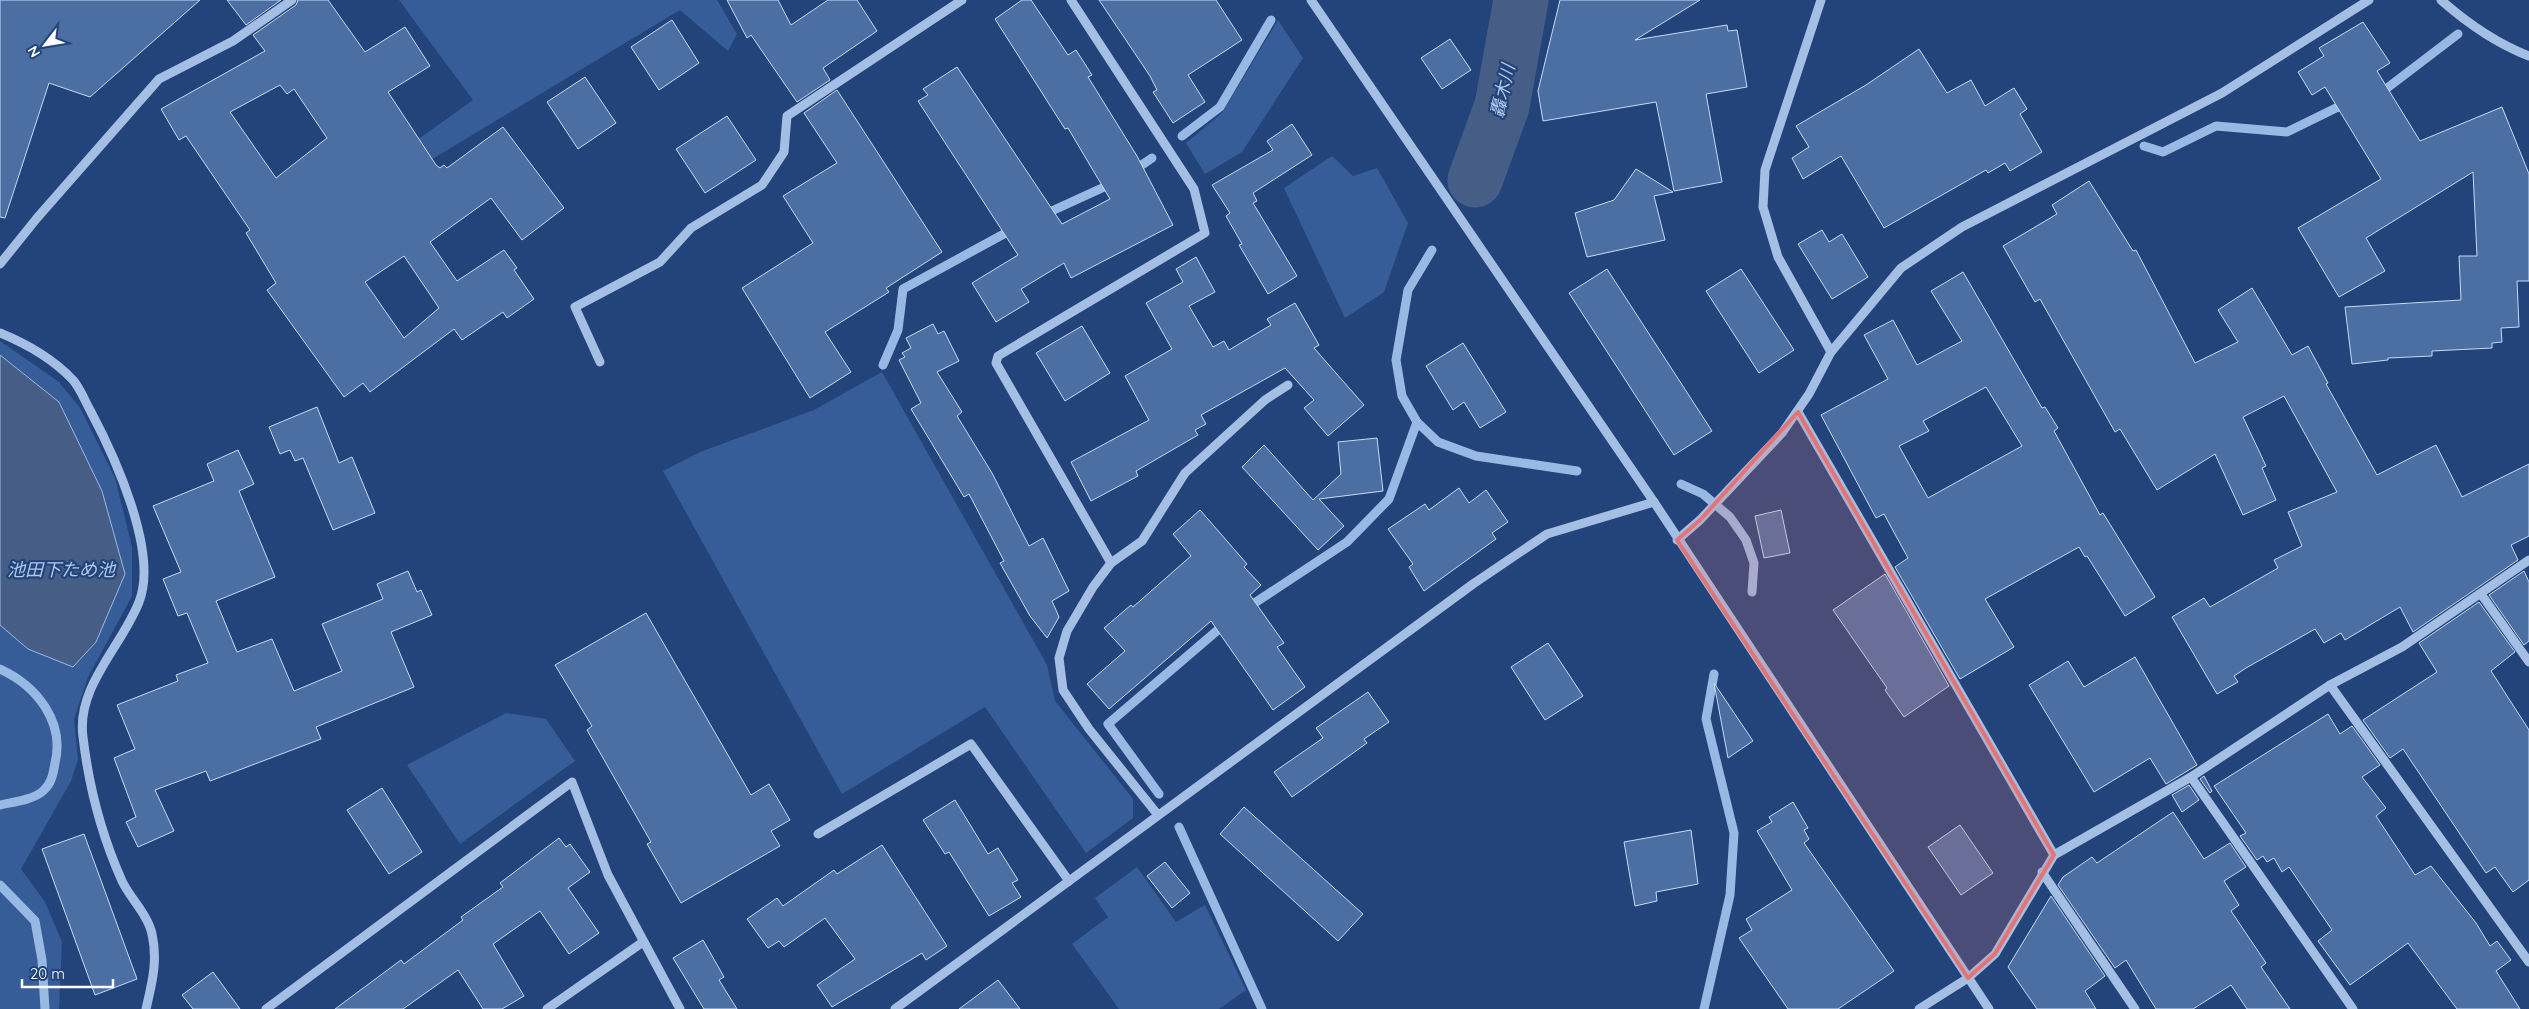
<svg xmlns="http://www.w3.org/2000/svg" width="2529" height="1009" viewBox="0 0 2529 1009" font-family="Quicksand,'Noto Sans JP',sans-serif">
  <rect width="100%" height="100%" fill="#23447a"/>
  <g fill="#365d97">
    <polygon points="399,0 717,0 737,34 728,51 680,10 361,202 350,188 473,100"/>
    <polygon points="1278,20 1303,58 1242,152 1205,174 1186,143 1222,113"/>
    <polygon points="1332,156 1353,176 1377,168 1408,223 1384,292 1345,318 1284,188"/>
    <polygon points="0,341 59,382 80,408 115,478 132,547 132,596 88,677 74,719 78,759 71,781 21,869 45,902 62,942 59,1009 0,1009"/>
    <polygon points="882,372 1047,665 1055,701 1133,799 1133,818 1086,853 985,707 842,794 663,471 700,452 814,410"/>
    <polygon points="506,713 546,719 575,761 460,844 407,765"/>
    <polygon points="1137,867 1176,922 1205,905 1246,990 1219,1009 1119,1009 1072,944 1108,917 1095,898"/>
  </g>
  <polygon fill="#465e86" stroke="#99b9e5" points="0,355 59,402 102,491 125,574 96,642 73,667 28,649 0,625"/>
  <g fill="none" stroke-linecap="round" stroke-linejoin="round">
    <g stroke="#99b9e5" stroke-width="9">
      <polyline points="2378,95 2458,34"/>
      <polyline points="1182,136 1220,107 1271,20"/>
      <polyline points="2144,146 2163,152 2216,126 2287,132 2336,108 2348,105"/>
      <polyline points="1133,171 1152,158"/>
      <polyline points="1043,215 1113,183"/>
      <polyline points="1432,250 1408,290 1396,360 1402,396 1417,422 1438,442 1476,456 1577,471"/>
      <polyline points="883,365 898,330 903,289 1013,229"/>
      <polyline points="1681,484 1703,494 1730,517 1746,540 1754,563 1752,592"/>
      <polyline points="1247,608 1347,542 1389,499 1417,422"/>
      <path d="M0,669C37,686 65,722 55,763C53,774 52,783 43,791C33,800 13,802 0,805"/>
      <polyline points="1159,794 1108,724 1226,623"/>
      <polyline points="1179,827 1262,1009"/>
      <polyline points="0,885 35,921 42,960 45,1009"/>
      <polyline points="1704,1009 1730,895 1734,833 1706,719 1714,674"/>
    </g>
    <polyline stroke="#465e86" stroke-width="55" points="1475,180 1502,106 1521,0"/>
  </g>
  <g fill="#4b6ea3" stroke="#c8d9f4" fill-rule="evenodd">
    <polygon points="0,0 200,0 90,97 49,83 5,218 0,217"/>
    <polygon points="227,0 281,0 246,25"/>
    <path d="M298,0H328L365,52L405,27L430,66L388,92L436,165L440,168L444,165L447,168L503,127L564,208L522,240L491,198L430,242L457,281L504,250L517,268L514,270L534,299L507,318L503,312L462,340L454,329L370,392L363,383L344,397L267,290L276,283L246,233L250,230L186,136L179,140L161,109L265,51L253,35L296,5ZM280,85L287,94L294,89L327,138L276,178L230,112ZM404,256L439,308L404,338L365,282Z"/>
    <polygon points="727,0 778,0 791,25 828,0 857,0 877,31 823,68 830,80 797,102 751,35 747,38"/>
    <polygon points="1022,0 1031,0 1068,55 1076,50 1092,75 1088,77 1137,156 1173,225 1071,278 1064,263 1021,289 1029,302 996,322 972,283 1018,255 918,101 928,95 923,89 957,67 1062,224 1110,199 1068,128 1065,129 995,19"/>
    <polygon points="1099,0 1216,0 1242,40 1188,75 1205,102 1173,123 1153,92 1157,90 1150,76"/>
    <polygon points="1560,0 1700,0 1635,40 1727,25 1728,31 1737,30 1747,87 1706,94 1722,182 1674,191 1656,102 1543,121 1538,91"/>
    <polygon points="672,20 699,63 659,90 631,47"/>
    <polygon points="2363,22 2390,63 2377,71 2420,141 2502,107 2529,174 2529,281 2517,281 2519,327 2501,328 2502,342 2492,343 2492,348 2432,351 2432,356 2388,358 2388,360 2352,364 2345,307 2461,300 2459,256 2477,256 2473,172 2366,238 2385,271 2339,297 2298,228 2381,179 2325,87 2312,95 2298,72 2324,56 2319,48"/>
    <polygon points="1450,39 1471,70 1442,89 1421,58"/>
    <polygon points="1919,49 1947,93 1971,80 1985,106 2014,88 2027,109 2020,114 2042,152 2010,171 2005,163 1988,173 1986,170 1884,228 1841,156 1803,179 1792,158 1809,147 1796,126 1866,85"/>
    <polygon points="585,77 616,123 578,149 547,102"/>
    <polygon points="837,90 942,252 886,288 889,292 825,332 851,372 810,398 742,288 813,243 783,196 837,163 804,113"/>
    <polygon points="727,116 756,160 705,193 676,149"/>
    <polygon points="1292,124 1312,155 1253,193 1257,201 1253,203 1297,276 1268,294 1239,245 1242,244 1226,216 1230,213 1212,185 1273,150 1267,141"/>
    <polygon points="1636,169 1673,192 1654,196 1665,240 1587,257 1575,213 1614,200"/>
    <polygon points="2089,181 2133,251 2136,250 2195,363 2238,342 2218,310 2252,288 2292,355 2308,346 2328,383 2326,384 2377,475 2436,445 2462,497 2529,464 2529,536 2511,545 2518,560 2413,632 2400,607 2345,640 2341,633 2324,643 2315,629 2246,668 2234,676 2238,682 2217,694 2172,617 2204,598 2210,607 2278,568 2274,560 2302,546 2288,512 2337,492 2284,396 2243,417 2266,466 2262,468 2276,500 2243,515 2215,454 2157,490 2120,429 2115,432 2040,299 2035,302 2003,246 2057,214 2052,205"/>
    <polygon points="1822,230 1829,242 1842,234 1868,277 1832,299 1798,244"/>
    <polygon points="1196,257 1215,292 1189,306 1213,347 1224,341 1229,350 1271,325 1267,319 1295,303 1319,345 1314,348 1364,405 1328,436 1304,408 1314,400 1285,368 1201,415 1206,424 1195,430 1198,435 1136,471 1138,476 1091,501 1071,462 1149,420 1125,376 1172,349 1146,303 1183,282 1176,269"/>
    <polygon points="1607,269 1712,431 1674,455 1569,293"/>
    <polygon points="1741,269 1794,350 1759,373 1706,291"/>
    <path d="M1963,272L2042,408L2045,407L2058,428L2054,431L2100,515L2103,513L2155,597L2125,616L2087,556L2085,557L2079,547L1985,599L2014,647L1960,679L1895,567L1908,558L1884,514L1876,518L1821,415L1888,379L1864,335L1893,320L1917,365L1962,341L1931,291ZM1986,387L2022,446L1928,498L1899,446L1929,431L1923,421Z"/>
    <polygon points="933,324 938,334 944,331 959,361 937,372 962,412 957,416 992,473 1029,546 1043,538 1069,591 1052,601 1059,617 1047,638 1030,616 1000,563 1004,561 969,494 964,497 911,409 921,403 899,360 905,357 902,353 911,348 906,338"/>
    <polygon points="1082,326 1110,373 1065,401 1036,353"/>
    <polygon points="1463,343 1506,412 1480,428 1464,402 1453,410 1426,366"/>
    <polygon points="317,407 339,463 352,457 375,513 333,530 303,458 295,461 290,450 280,454 269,427"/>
    <polygon points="1377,438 1383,491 1319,499 1344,526 1318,550 1242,467 1264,445 1313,500 1341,474 1338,442"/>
    <polygon points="238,450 254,484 239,491 275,577 216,601 237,652 272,639 294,691 342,671 322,624 383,599 377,584 408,571 417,592 421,590 432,615 391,632 414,687 316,727 321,739 210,781 206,771 155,790 174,831 138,847 126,822 136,817 114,758 135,749 117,705 178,681 176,675 208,663 187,613 178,616 163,579 181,572 153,506 214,481 207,464"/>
    <polygon points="1459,488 1469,503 1486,490 1508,522 1492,533 1496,539 1424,591 1409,567 1413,564 1388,529 1425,504 1429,510"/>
    <polygon points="1200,510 1247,564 1244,567 1261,585 1250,595 1284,643 1277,647 1305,687 1273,710 1211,621 1109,709 1087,684 1125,651 1104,628 1131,605 1133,607 1191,556 1173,534"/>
    <polygon points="1781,510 1790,553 1764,558 1755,516"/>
    <polygon points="2524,571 2529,582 2529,641 2524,645 2489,595"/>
    <polygon points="1885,574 1949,686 1904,717 1885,690 1887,688 1833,610"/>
    <polygon points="2479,602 2515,652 2491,671 2529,730 2529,880 2513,892 2495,867 2486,873 2403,749 2390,758 2363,720 2437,672 2419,643"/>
    <polygon points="646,613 751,795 769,784 790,820 771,831 780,846 681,903 647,844 651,842 587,730 592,726 555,665"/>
    <polygon points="1548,643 1583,696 1545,720 1511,667"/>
    <polygon points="2135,657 2197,765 2166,784 2150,758 2094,792 2029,685 2068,661 2084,687"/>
    <polygon points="1714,683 1753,741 1728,758"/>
    <polygon points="1368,692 1389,722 1364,739 1367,743 1292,797 1274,772 1323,738 1316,728"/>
    <polygon points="2328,714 2340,734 2352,726 2380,765 2362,777 2386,808 2376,816 2415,875 2431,866 2476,923 2490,946 2497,941 2511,960 2496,971 2520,1009 2457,1009 2408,943 2350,985 2318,941 2332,930 2289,867 2282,872 2274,858 2267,862 2263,856 2257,860 2240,836 2246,833 2214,786"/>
    <polygon points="2204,776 2212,791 2210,793 2200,779"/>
    <polygon points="2189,785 2199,800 2182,812 2172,795"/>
    <polygon points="382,788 422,852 389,874 347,810"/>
    <polygon points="955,800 988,854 998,848 1018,880 1012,883 1021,897 989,916 949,852 945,854 923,820"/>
    <polygon points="1793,802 1808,828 1804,830 1809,839 1804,843 1894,971 1838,1009 1788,1009 1739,938 1752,930 1746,919 1792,890 1757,831 1772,822 1769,817"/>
    <polygon points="1244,807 1363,914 1338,941 1220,834"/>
    <polygon points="2173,812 2204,859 2230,843 2246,867 2224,881 2239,905 2231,911 2266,963 2261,967 2290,1009 2247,1009 2231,985 2193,1009 2156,1009 2126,960 2115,968 2058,885 2063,877 2092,857 2097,863"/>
    <polygon points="1960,825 1993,873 1961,895 1928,847"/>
    <polygon points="1691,830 1698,884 1656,892 1657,901 1635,906 1624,842"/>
    <polygon points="84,834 137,979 95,995 42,849"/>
    <polygon points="559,838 566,847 570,844 590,872 568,888 599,933 569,954 540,911 493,944 524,996 502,1009 483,1009 458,970 403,1009 335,1009 401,960 404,964 463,920 461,917 503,887 500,883"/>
    <polygon points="882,845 947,946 926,960 922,953 832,1007 817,985 855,959 825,918 784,947 779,941 768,948 747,919 777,898 783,906 834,870 837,874"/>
    <polygon points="1165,862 1190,893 1172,908 1147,876"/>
    <polygon points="2051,896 2105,976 2085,991 2096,1009 2037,1009 2008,967"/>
    <polygon points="703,940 724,977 719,980 737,1009 704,1009 673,958"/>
    <polygon points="213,972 240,1009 193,1009 182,995"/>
    <polygon points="998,980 1020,1009 959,1009"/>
  </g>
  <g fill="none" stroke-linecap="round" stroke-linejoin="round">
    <g stroke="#a5bee4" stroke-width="9">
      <polyline points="1071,0 1194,189 1205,233 998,356 996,363 1111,563"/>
      <polyline points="1311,0 1654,502 1989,1009"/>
      <polyline points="1821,0 1765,170 1763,207 1778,257 1831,352"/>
      <path d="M2441,0C2466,22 2498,44 2529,56"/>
      <polyline points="0,264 37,218 159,79 233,41 292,0"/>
      <path d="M0,333C27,344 52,358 73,380C80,388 85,401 90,410C114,455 159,552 139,602C122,646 76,687 83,737C89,788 101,834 122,881C130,898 148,915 152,934C158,961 152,983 146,1009"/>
      <polyline points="600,362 575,307 660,262 691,228 762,185 784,152 787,116 962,0"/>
      <polyline points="1798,412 2054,855"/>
      <polyline points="1677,540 1700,520 1782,433 1809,394 1831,352 1901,268 1962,227 2222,93 2369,0"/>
      <polyline points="2481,594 2529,662"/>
      <polyline points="2330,685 2529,962"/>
      <polyline points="2191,777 2353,1009"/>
      <polyline points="1158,815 1089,729 1063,690 1059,658 1067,631 1093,587 1111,563 1142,541 1185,473 1265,400 1288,385"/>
      <polyline points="818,834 971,744 1069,881"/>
      <polyline points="2042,872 2135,1009"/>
      <polyline points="266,1009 572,782 608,875 680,1009"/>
      <polyline points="547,1009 643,942"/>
      <polyline points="895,1009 1473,584 1547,534 1654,502"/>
      <polyline points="1919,1009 1968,978 1995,954 2054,855 2191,777 2330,685 2402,647 2529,560"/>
    </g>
  </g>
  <path fill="#e47373" fill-opacity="0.2" stroke="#e47373" stroke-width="4" stroke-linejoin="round" d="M1798,412L2054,855L1995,954L1968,978L1677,540L1700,520Z"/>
  <g text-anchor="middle" stroke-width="4.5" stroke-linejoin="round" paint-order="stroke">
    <g font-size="18" font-style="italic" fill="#b0c8ec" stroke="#23447a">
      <text transform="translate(1503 91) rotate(-77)" y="6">轟木川</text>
      <text x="61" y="576">池田下ため池</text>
    </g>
  </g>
  <g transform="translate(45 45) rotate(239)" stroke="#23447a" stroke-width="4" paint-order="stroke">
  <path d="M0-4L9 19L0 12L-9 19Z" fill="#ffffff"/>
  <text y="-8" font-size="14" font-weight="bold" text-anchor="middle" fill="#ffffff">N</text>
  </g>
  <path d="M22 979v8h91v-8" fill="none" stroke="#ffffff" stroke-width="2.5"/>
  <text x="30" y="979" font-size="15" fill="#ffffff" stroke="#23447a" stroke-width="4" paint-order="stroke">20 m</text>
</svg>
